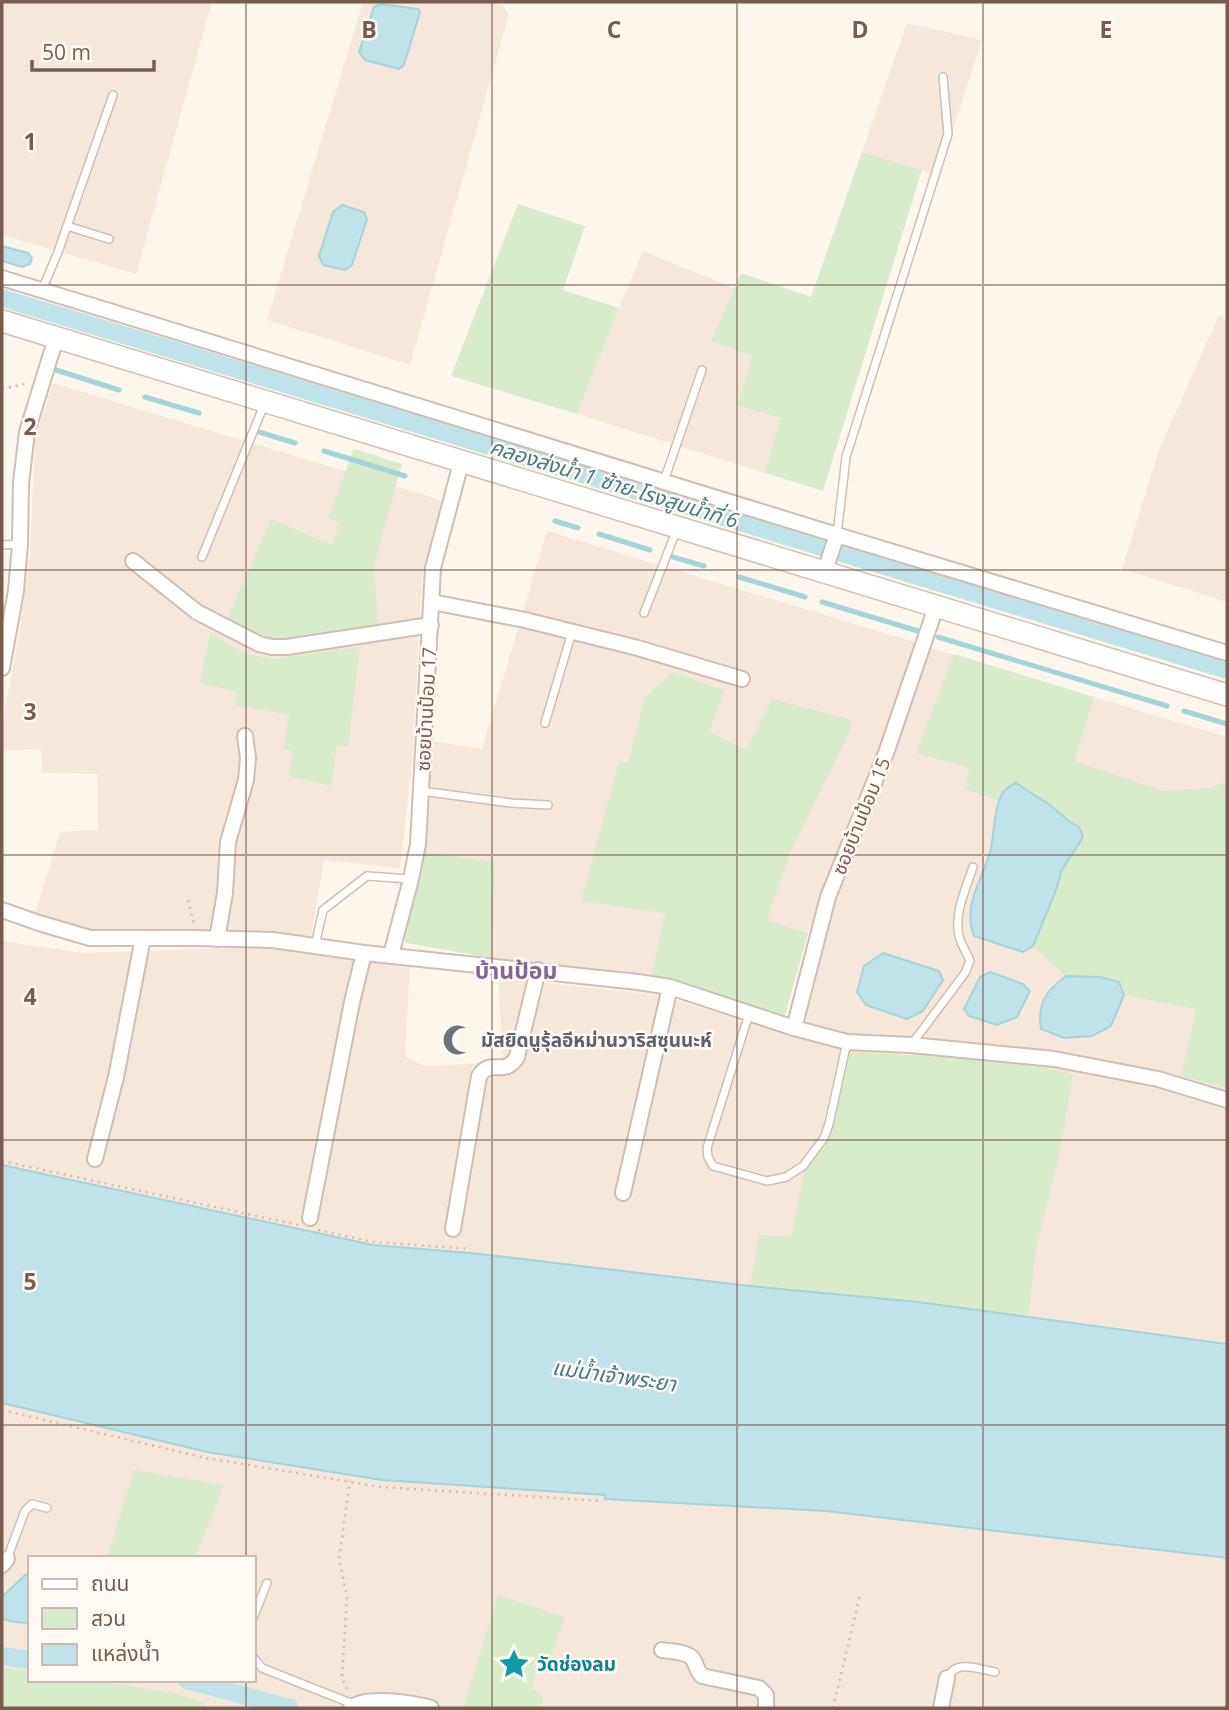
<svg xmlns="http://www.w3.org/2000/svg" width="1229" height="1710" viewBox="0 0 1229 1710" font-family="'Open Sans','Noto Sans Thai',sans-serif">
  <rect width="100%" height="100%" fill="#fdf6ec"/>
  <g fill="#f5e8da" fill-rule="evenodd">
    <polygon points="2,2 212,2 136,274 2,235"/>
    <polygon points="363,2 483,2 502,5 509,14 410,365 267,320"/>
    <polygon points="907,23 982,40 938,175 862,152"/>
    <polygon points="643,251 734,288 712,340 753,356 780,418 765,473 577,414 619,308"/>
    <polygon points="1219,315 1227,321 1227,602 1122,569 1159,450"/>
    <polygon points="53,383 441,500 422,577 412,765 400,868 324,860 311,936 239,931 94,931 35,914 60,832 98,830 97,774 42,773 41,749 2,751 2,727 19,633 30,554 35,439"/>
    <polygon points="547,531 914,642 878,757 808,934 784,1018 651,978 492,958 494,862 425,852 432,741 482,749"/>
    <polygon points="928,647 1227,737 1227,1344 918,1302 750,1286 471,1253 373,1245 2,1165 2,941 82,953 265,947 342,954 410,966 405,1056 424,1066 503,1062 498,978 658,995 796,1036 833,901"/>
    <path d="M2,1403L207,1452L381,1480L606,1495V1499L826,1511L1227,1558V1708H2ZM30,1558H254V1680H30Z"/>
  </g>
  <g fill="#d8ecc9">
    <polygon points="862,152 922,170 823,491 765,473 780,418 737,405 753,356 711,341 741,273 811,297"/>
    <polygon points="518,204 585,226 563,290 619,308 577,414 451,376"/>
    <polygon points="354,449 402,464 374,565 378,632 271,646 224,626 271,519 332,545 340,523 328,518"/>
    <polygon points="210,633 246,654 273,659 360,647 348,747 337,745 331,786 288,776 293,752 284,749 289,715 235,705 237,692 200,683"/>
    <polygon points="954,654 1094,697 1074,761 1163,791 1210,788 1227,781 1227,1088 1181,1076 1196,1009 1124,995 1119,982 1101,977 1066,976 1033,946 1055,893 1062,870 1073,853 1079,827 1070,822 1050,805 1006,788 999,801 964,789 969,768 916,753"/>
    <polygon points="672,672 725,691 709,731 746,750 772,699 849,719 852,727 791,850 767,920 808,934 784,1018 651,978 665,913 581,901 619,762 628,763 645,697"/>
    <polygon points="425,852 495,862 492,958 406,943 403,935"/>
    <path d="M852,1053C926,1055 1001,1058 1073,1074L1061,1147L1036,1250L1028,1317L918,1302L750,1286L759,1235L791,1237L804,1172L826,1146L843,1059Z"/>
    <polygon points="134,1470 224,1485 195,1558 107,1558"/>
    <polygon points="498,1595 565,1617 551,1656 540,1654 532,1687 543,1698 540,1708 463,1708"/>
    <polygon points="2,1667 30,1671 30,1680 91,1680 174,1693 206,1703 205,1708 2,1708"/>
  </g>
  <g fill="#bfe3e8" stroke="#a5d3da" stroke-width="2">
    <polygon points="380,4 418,9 420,12 404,65 399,69 365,60 359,52 374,7"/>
    <polygon points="342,205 364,212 367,219 352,265 345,270 323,265 319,256 333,212"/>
    <polygon points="2,246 28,253 32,258 30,264 22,267 2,261"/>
    <path d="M1016,783L1050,805L1070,822L1079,827L1083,837L1062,870L1055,893L1033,946L1023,952L974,936C962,906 982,880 990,852C995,834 993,802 1006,789C1007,788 1014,784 1016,783Z"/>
    <polygon points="883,953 939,971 943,980 923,1011 907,1019 866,1005 857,992 864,966"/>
    <polygon points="990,972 1023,984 1030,991 1017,1017 997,1025 969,1016 964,1009 980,977"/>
    <path d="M1066,976L1100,977L1119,982L1124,995L1111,1026L1092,1036L1064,1038L1041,1029C1037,1003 1046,991 1066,976Z"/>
    <polygon points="2,1165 373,1245 471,1253 750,1286 918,1302 1227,1344 1227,1558 826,1511 605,1499 605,1495 382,1480 207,1452 2,1403"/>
    <polygon points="30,1574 30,1623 13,1622 2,1618 2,1597 25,1575"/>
  </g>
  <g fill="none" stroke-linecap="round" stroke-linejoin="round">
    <g stroke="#a5d3da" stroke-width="5">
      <polyline points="56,370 119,390"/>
      <polyline points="145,397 199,413"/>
      <polyline points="259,432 295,443"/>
      <polyline points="324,451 405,476"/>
      <polyline points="555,521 578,528"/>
      <polyline points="599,534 650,550"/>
      <polyline points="673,557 704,566"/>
      <polyline points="739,577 805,597"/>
      <polyline points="822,602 918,631"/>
      <polyline points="938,637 1167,706"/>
      <polyline points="1184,711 1227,724"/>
    </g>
    <g stroke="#bfe3e8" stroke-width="18">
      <polyline points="2,298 1227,670"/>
      <polyline points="2,1656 30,1660"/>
      <polyline points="187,1680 290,1708"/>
    </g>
    <g stroke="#d1beb0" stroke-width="10">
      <g id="lane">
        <polyline points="67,226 109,239"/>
        <polyline points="42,290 58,252 113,95"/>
        <polyline points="664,481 702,370"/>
        <polyline points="837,535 846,457 948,134 943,77"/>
        <polyline points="2,545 20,544"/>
        <polyline points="202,557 264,405"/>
        <polyline points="644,613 677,529"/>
        <polyline points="545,723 572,632"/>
        <polyline points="421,791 511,803 548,805"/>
        <polyline points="315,946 323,910 367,876 411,879"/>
        <polyline points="749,1014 707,1148 708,1157 713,1166 767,1181 786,1177 803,1166 824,1138 829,1124 847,1042"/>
        <path d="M911,1045L965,973L970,961C967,952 961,945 959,936C954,912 966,889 973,867"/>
        <polyline points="7,1559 25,1511 32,1504 47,1508"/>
        <polyline points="254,1616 267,1583"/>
        <polyline points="254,1658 262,1668 353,1704"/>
        <path d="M947,1678C956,1659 978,1669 995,1672"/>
      </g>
    </g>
    <g stroke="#d1beb0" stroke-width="18">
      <g id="street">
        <polyline points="2,278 837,535 1227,653"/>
        <polyline points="133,561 197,612 259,644 272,647 287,647 431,625"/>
        <polyline points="824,573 837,535"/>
        <polyline points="432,602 525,620 638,648 742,679"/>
        <polyline points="2,668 16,591 20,544 21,483 27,432 56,338"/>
        <polyline points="2,910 39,923 90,938 197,938 273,940 364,953 638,982 670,987 794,1028 847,1042 911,1045 1054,1059 1158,1079 1227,1100"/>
        <polyline points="217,939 225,893 228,842 246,780 248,758 245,736"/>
        <polyline points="391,955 411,879 418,844 433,568 461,463"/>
        <polyline points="794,1028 828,897 886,753 936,607"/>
        <polyline points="95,1159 116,1077 143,938"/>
        <polyline points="623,1193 670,987"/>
        <polyline points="310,1218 352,1002 364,953"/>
        <path d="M453,1229L479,1076C491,1057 504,1078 517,1057L538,970"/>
        <polyline points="2,1565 7,1559"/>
        <path d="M662,1650C672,1652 690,1651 694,1661C697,1667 697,1671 702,1676L759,1688L766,1695V1708"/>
        <path d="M351,1708C365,1695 413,1703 431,1708"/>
        <polyline points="941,1708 947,1678"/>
      </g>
    </g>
    <g stroke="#d6c0b0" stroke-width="24">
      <polyline id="secondary" points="2,321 1227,695"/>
    </g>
    <g stroke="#d9b8a5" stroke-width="2.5" stroke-dasharray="2 5" stroke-linecap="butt">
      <polyline points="2,389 25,384"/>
      <polyline points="188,900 194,924"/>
      <polyline points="2,1161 298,1225"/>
      <polyline points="318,1230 373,1242 471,1249"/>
      <polyline points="2,1410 206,1458 381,1487 602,1501"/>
      <polyline points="347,1689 342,1678 347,1597 339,1559 350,1481"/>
      <polyline points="833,1708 860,1595"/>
    </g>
    <use href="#lane" stroke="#fff" stroke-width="7"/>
    <use href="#street" stroke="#fff" stroke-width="14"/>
    <use href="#secondary" stroke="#fff" stroke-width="21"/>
  </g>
  <path fill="none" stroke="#7a5c4d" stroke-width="2" stroke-opacity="0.55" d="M246,2V1558M492,2V1708M737,2V1708M983,2V1708M2,285H1227M2,570H1227M2,855H1227M2,1140H1227M2,1425H1227M246,1680V1708"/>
  <defs>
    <g id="mosque-bare" transform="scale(2.415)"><path d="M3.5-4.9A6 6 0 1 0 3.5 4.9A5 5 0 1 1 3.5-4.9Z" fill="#6b7280" stroke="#fffaf3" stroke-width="2.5" paint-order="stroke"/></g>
    <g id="sight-bare" transform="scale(2.415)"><path d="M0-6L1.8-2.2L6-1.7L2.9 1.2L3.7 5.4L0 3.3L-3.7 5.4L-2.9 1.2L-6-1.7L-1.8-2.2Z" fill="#0f9aa8" stroke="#fffaf3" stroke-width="2.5" paint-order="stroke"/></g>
  </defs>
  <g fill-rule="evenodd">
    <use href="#mosque-bare" x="458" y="1040"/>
    <use href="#sight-bare" x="514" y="1664"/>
  </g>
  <g text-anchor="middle" stroke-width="5" stroke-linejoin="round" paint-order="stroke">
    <g font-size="19" fill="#7a5c4d" stroke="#fffaf3">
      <text transform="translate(426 709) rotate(-87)" y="7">ซอยบ้านป้อม 17</text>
      <text transform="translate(861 816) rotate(-68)" y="7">ซอยบ้านป้อม 15</text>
    </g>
    <g font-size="19" font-weight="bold" fill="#5b616d" stroke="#fffaf3" text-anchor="start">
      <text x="481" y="1047">มัสยิดนูรุ้ลอีหม่านวาริสซุนนะห์</text>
    </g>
    <g font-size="19" font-weight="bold" fill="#0d838f" stroke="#fffaf3" text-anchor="start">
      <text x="537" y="1671">วัดช่องลม</text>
    </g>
    <g font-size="21" font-style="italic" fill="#437c86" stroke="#fffaf3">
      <text transform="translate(614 484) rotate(17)" y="7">คลองส่งน้ำ 1 ซ้าย-โรงสูบน้ำที่ 6</text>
      <text transform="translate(614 1376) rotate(8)" y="7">แม่น้ำเจ้าพระยา</text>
    </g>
    <g font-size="23" font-weight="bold" fill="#846695" stroke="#fffaf3">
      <text x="516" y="979">บ้านป้อม</text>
    </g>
  </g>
  <g font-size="23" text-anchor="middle" font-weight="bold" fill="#7a5c4d" stroke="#fffaf3" stroke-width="5" stroke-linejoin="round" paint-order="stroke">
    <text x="369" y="38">B</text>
    <text x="614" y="38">C</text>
    <text x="860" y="38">D</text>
    <text x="1106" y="38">E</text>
    <text x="30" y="150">1</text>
    <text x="30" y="435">2</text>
    <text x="30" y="720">3</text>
    <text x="30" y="1005">4</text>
    <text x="30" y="1290">5</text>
  </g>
  <rect width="1229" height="1710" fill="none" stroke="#7a5c4d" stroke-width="7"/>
  <rect x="28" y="1556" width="228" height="126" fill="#fffaf3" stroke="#cabbb1" stroke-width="2"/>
  <rect x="42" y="1579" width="35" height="10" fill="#ffffff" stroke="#cabbb1" stroke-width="2"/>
  <text x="91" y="1591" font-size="21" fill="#7a5c4d">ถนน</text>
  <rect x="42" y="1608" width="35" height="21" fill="#d8ecc9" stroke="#cabbb1" stroke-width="2"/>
  <text x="91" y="1626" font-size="21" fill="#7a5c4d">สวน</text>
  <rect x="42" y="1644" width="35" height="21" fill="#bfe3e8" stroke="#cabbb1" stroke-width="2"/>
  <text x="91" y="1661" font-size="21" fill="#7a5c4d">แหล่งน้ำ</text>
  <path d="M32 60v10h122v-10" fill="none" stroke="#7a5c4d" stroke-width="3.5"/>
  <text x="42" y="60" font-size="21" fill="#7a5c4d" stroke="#fffaf3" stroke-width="5" paint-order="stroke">50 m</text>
</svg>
